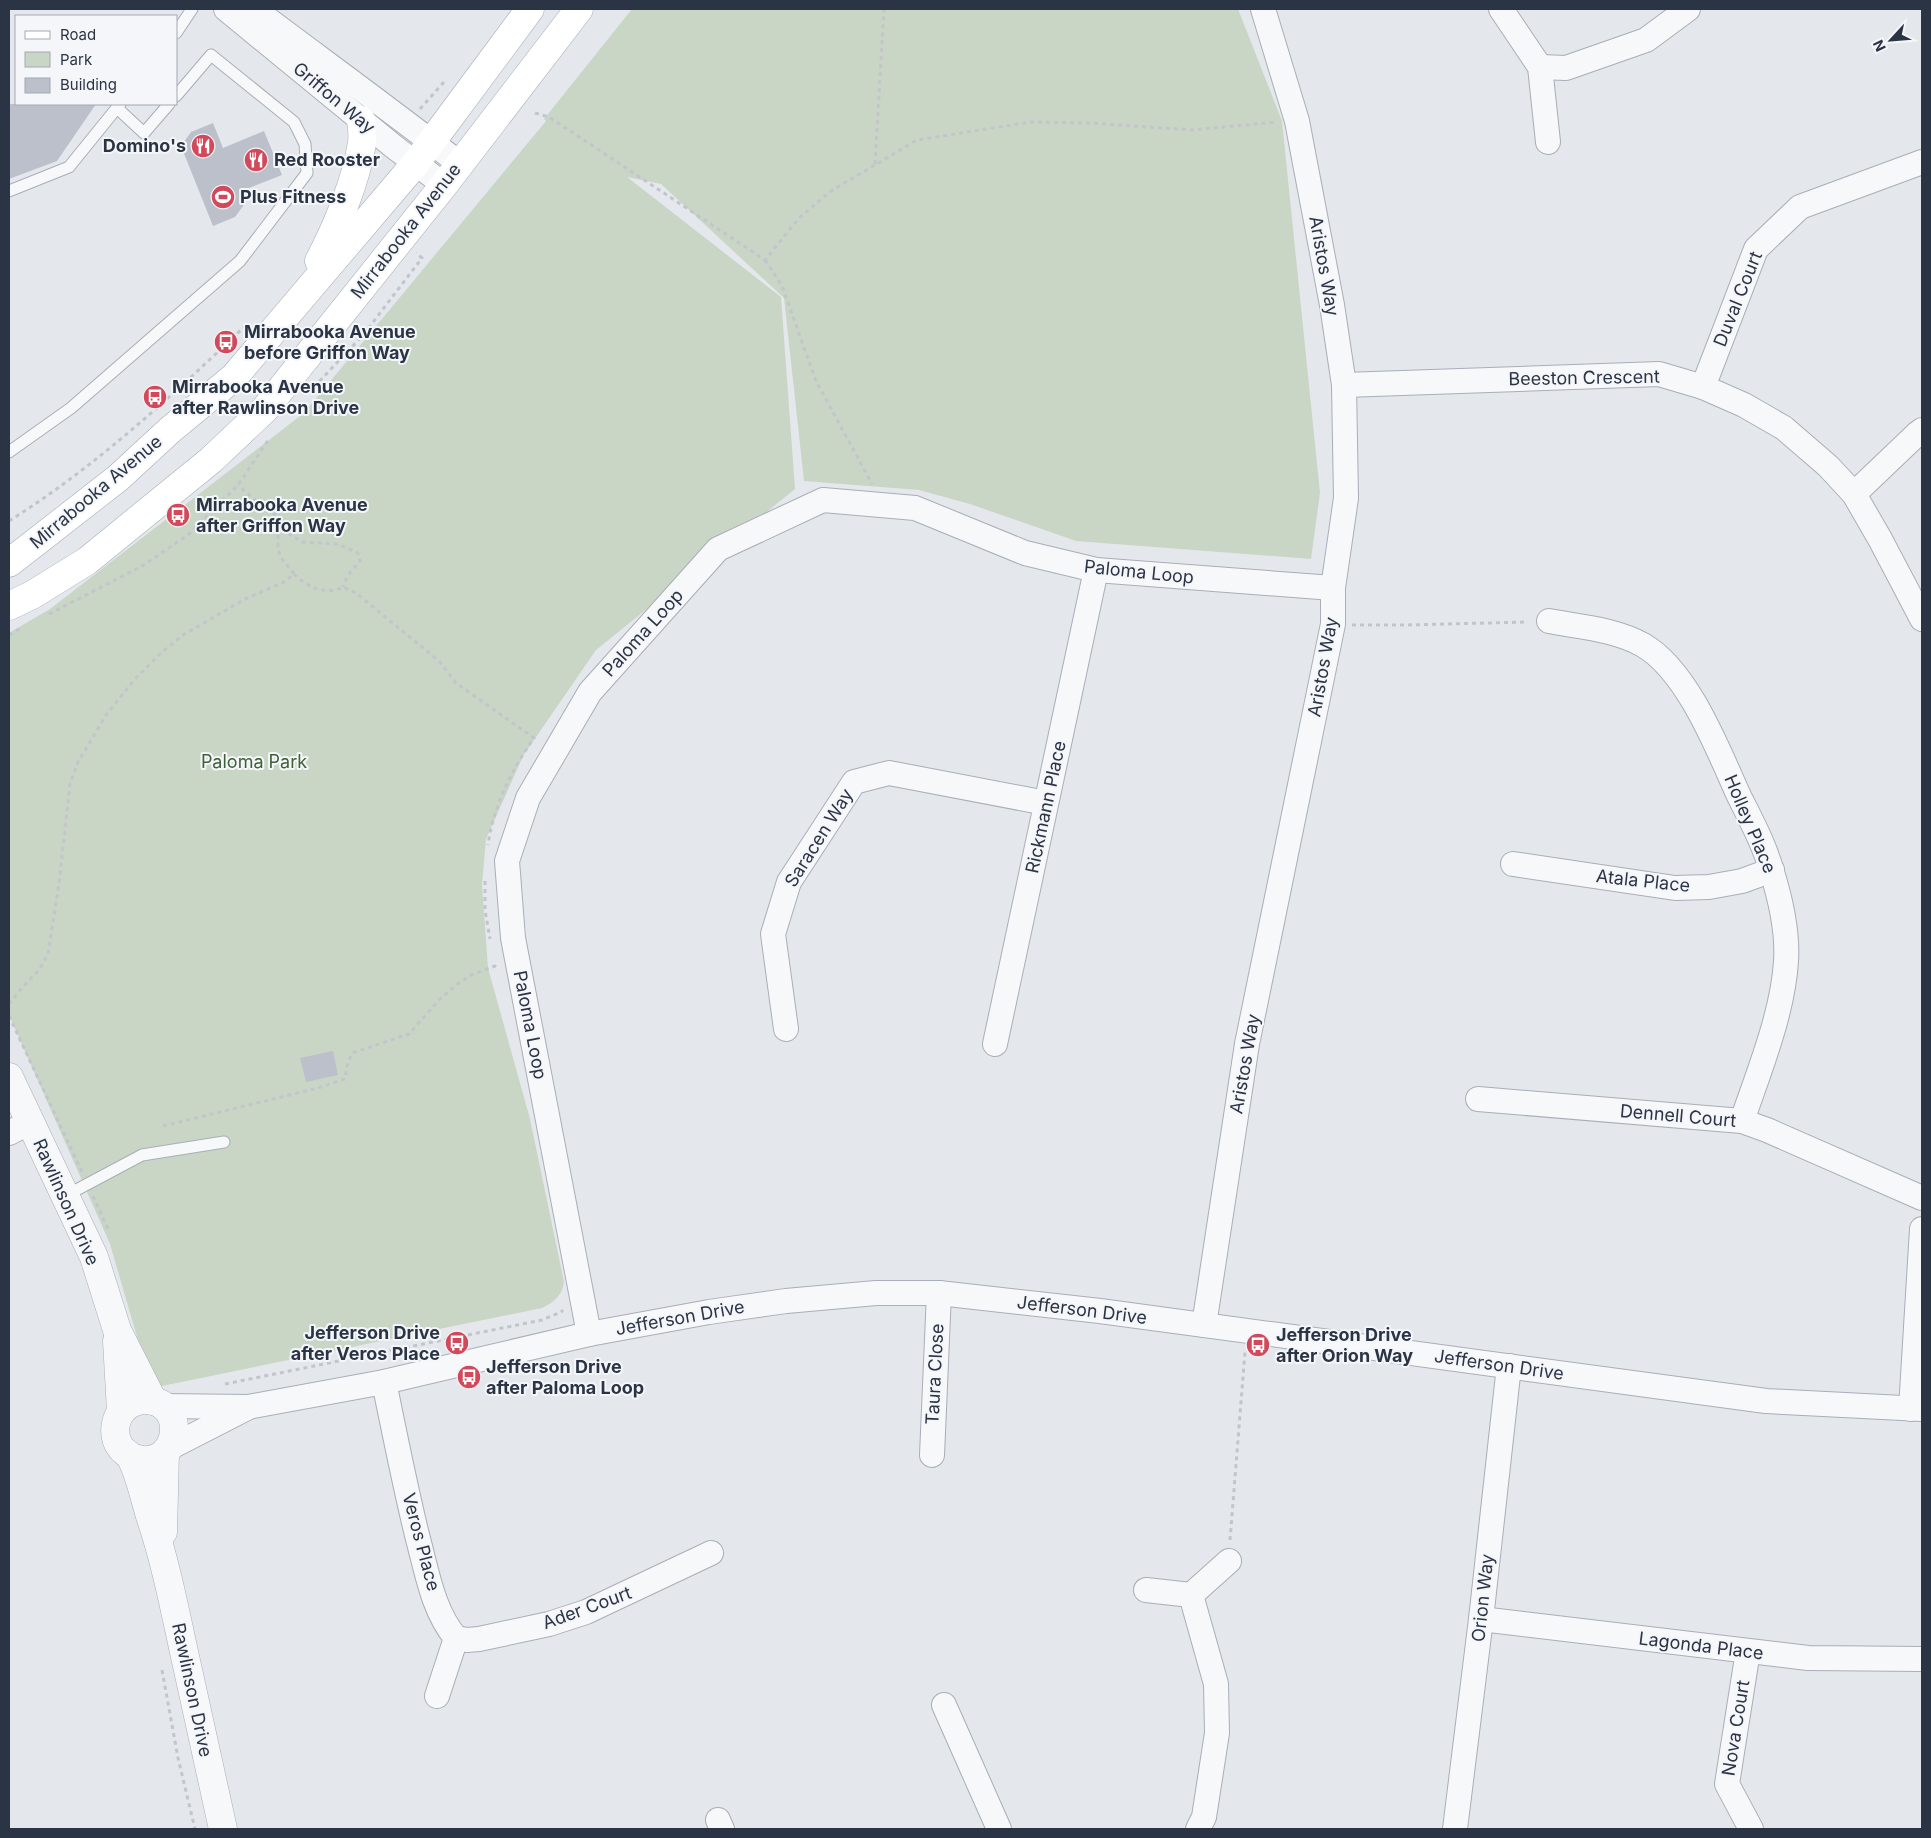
<svg xmlns="http://www.w3.org/2000/svg" width="1931" height="1838" viewBox="0 0 1931 1838" font-family="Inter,sans-serif">
  <rect width="100%" height="100%" fill="#e4e7ec"/>
  <path fill="#c9d6c5" d="M632,9H1238L1282,121L1320,493L1311,559L1076,541L970,504L919,490L804,481L784,298L661,184L627,177L781,297L795,489L596,650L523,756L486,839L482,885L488,968L530,1119L564,1282C562,1296 554,1302 542,1308L152,1388L110,1244L9,1015V633L50,609L304,413L546,121L544,119Z"/>
  <g fill="#bbc0ca">
    <polygon points="9,104 96,104 57,161 9,179"/>
    <polygon points="213,123 223,148 264,131 282,175 241,191 246,202 235,217 213,226 181,146 191,132"/>
    <polygon points="333,1051 338,1075 306,1082 300,1058"/>
  </g>
  <g fill="none" stroke-linecap="round" stroke-linejoin="round">
    <g stroke="#a9aeb7" stroke-width="13">
      <g id="service">
        <polyline points="176,33 192,9"/>
        <polyline points="117,108 144,133 169,104"/>
        <polyline points="9,191 69,167 120,104"/>
        <polyline points="9,452 71,408 240,261 307,173 305,144 294,122 211,55 176,96"/>
        <polyline points="65,1196 142,1155 224,1142"/>
      </g>
    </g>
    <g stroke="#a9aeb7" stroke-width="26">
      <g id="minor">
        <polyline points="226,9 393,146 444,185"/>
        <path d="M254,9C323,61 392,111 460,164"/>
        <polyline points="1501,9 1540,67 1548,142"/>
        <polyline points="1540,67 1566,68 1646,40 1688,9"/>
        <polyline points="1344,385 1659,374 1703,387 1744,405 1784,428 1828,466 1854,494 1880,539 1922,619"/>
        <polyline points="1703,387 1756,249 1800,207 1922,162"/>
        <polyline points="1854,494 1918,433 1922,430"/>
        <path d="M1549,621C1580,627 1615,629 1643,645C1688,671 1718,750 1739,796C1751,820 1765,846 1772,872C1781,901 1788,931 1786,961C1783,1013 1759,1071 1742,1121"/>
        <polyline points="1513,864 1675,888 1709,887 1742,881 1772,870"/>
        <polyline points="786,1029 773,934 789,882 854,782 889,773 1046,803"/>
        <polyline points="995,1044 1096,570"/>
        <polyline points="1478,1099 1742,1121 1767,1130 1922,1198"/>
        <polyline points="9,1133 30,1122"/>
        <polyline points="1204,1325 1247,1044 1333,624 1333,588 1346,498 1344,385 1332,305 1297,121 1263,9"/>
        <polyline points="589,1334 513,938 507,861 528,798 590,692 718,549 823,500 915,508 1025,553 1096,570 1333,588"/>
        <path d="M384,1382C395,1435 405,1487 418,1539C427,1572 433,1611 456,1638L437,1696"/>
        <polyline points="163,1406 248,1407 384,1382 589,1334 709,1312 786,1301 876,1293 939,1293 1100,1311 1766,1401 1922,1409"/>
        <polyline points="1911,1409 1922,1229"/>
        <polyline points="169,1448 247,1408"/>
        <polyline points="932,1455 939,1293"/>
        <polyline points="1146,1590 1191,1595 1229,1561"/>
        <polyline points="1191,1595 1216,1684 1217,1733 1204,1817 1198,1829"/>
        <polyline points="1481,1619 1808,1658 1922,1659"/>
        <polyline points="456,1638 467,1640 479,1639 549,1624 586,1612 711,1553"/>
        <polyline points="1748,1651 1727,1784 1751,1829"/>
        <polyline points="944,1705 999,1829"/>
        <polyline points="718,1820 722,1829"/>
        <polyline points="1455,1829 1481,1619 1509,1366"/>
      </g>
    </g>
    <g stroke="#a9aeb7" stroke-width="29">
      <g id="tertiary">
        <polyline points="9,1077 94,1257 117,1330 153,1401"/>
        <polyline points="117,1341 121,1411"/>
        <path d="M131,1457C178,1476 191,1403 147,1400C138,1400 129,1403 123,1410C114,1419 112,1437 121,1448C124,1452 129,1454 131,1458C139,1473 145,1499 150,1516C165,1560 174,1606 184,1652C197,1711 210,1770 223,1829"/>
        <polyline points="163,1532 165,1452"/>
      </g>
    </g>
    <g stroke="#a3abb8" stroke-width="29">
      <g id="primary">
        <path d="M319,261C337,227 356,181 362,143C363,136 362,128 361,120"/>
        <polyline points="9,563 118,478 170,430 234,377 415,164 530,9"/>
        <polyline points="9,606 32,595 87,561 211,460 265,409 444,185 579,9"/>
      </g>
    </g>
    <g stroke="#c2c5cb" stroke-width="3" stroke-dasharray="4 4" stroke-linecap="butt">
      <polyline points="420,109 444,82"/>
      <polyline points="535,113 549,117 765,260 799,218 831,191 917,140 1031,122 1090,123 1192,130 1277,122"/>
      <polyline points="875,164 884,9"/>
      <polyline points="765,260 782,286 816,381 872,484"/>
      <polyline points="314,387 364,334 422,258 416,253"/>
      <path d="M9,521C95,467 170,398 244,327"/>
      <polyline points="278,521 288,533 302,542 338,544 358,553 360,561 348,575 343,587"/>
      <path d="M294,574C307,587 326,596 343,587L356,593L439,661L456,683L534,738C512,769 493,807 488,845"/>
      <polyline points="49,614 142,566 188,535 238,485 269,439"/>
      <polyline points="1352,625 1405,625 1528,622"/>
      <polyline points="9,635 21,628"/>
      <polyline points="485,881 485,910 490,939"/>
      <polyline points="9,1004 21,989 39,970 48,954 59,883 70,784 78,762 106,715 135,679 161,653 183,635 245,599 284,582 294,574 282,559 278,550 278,520 272,510 254,499 238,485"/>
      <polyline points="9,1016 82,1172"/>
      <polyline points="163,1126 318,1088 345,1079 347,1066 352,1053 409,1034 439,1000 456,985 471,975 495,966 494,962"/>
      <polyline points="93,1196 108,1229"/>
      <polyline points="225,1384 542,1320 561,1312 563,1310"/>
      <polyline points="1230,1540 1245,1352"/>
      <polyline points="162,1670 178,1758 195,1829"/>
    </g>
    <use href="#service" stroke="#f7f8fa" stroke-width="11"/>
    <use href="#minor" stroke="#f7f8fa" stroke-width="24"/>
    <use href="#tertiary" stroke="#f7f8fa" stroke-width="28"/>
    <use href="#primary" stroke="#fff" stroke-width="28"/>
  </g>
  <defs>
    <g id="restaurant-disc" transform="scale(1.25)"><circle r="9.5" fill="#d1495b" stroke="#f4f6f9"/><path d="M-5-6h1v4h1v-4h1v4h1v-4h1v5L-1.5 .5V6h-2V.5L-5-1ZM5-6V6H3V1.5H1.5Q1.5-4 5-6Z" fill="#fff"/></g>
    <g id="stadium-disc" transform="scale(1.25)"><circle r="9.5" fill="#d1495b" stroke="#f4f6f9"/><path d="M0-5a6.5 5 0 1 0 0 10a6.5 5 0 1 0 0-10ZM-3.5-1.8h7v3.6h-7Z" fill="#fff"/></g>
    <g id="bus-disc" transform="scale(1.25)"><circle r="9.5" fill="#d1495b" stroke="#f4f6f9"/><path d="M-5-6H5V4H4V6H2V4H-2V6H-4V4H-5ZM-3.5-4V0h7V-4ZM-3.5 1.2v1.5H-2V1.2ZM2 1.2v1.5H3.5V1.2Z" fill="#fff"/></g>
  </defs>
  <g fill-rule="evenodd">
    <use href="#restaurant-disc" x="203" y="146"/>
    <use href="#restaurant-disc" x="256" y="160"/>
    <use href="#stadium-disc" x="223" y="197"/>
    <use href="#bus-disc" x="226" y="342"/>
    <use href="#bus-disc" x="155" y="397"/>
    <use href="#bus-disc" x="178" y="515"/>
    <use href="#bus-disc" x="457" y="1343"/>
    <use href="#bus-disc" x="1258" y="1345"/>
    <use href="#bus-disc" x="469" y="1377"/>
  </g>
  <g text-anchor="middle" stroke-width="4" stroke-linejoin="round" paint-order="stroke">
    <g font-size="18" fill="#2b3445" stroke="#f4f6f9">
      <text transform="translate(334 98) rotate(40)" y="6">Griffon Way</text>
      <text transform="translate(406 231) rotate(-52)" y="6">Mirrabooka Avenue</text>
      <text transform="translate(1324 266) rotate(80)" y="6">Aristos Way</text>
      <text transform="translate(1738 299) rotate(-68)" y="6">Duval Court</text>
      <text transform="translate(1584 378) rotate(-1)" y="6">Beeston Crescent</text>
      <text transform="translate(96 492) rotate(-40)" y="6">Mirrabooka Avenue</text>
      <text transform="translate(1139 572) rotate(6)" y="6">Paloma Loop</text>
      <text transform="translate(643 633) rotate(-48)" y="6">Paloma Loop</text>
      <text transform="translate(1323 667) rotate(-80)" y="6">Aristos Way</text>
      <text transform="translate(1046 807) rotate(-78)" y="6">Rickmann Place</text>
      <text transform="translate(1750 824) rotate(67)" y="6">Holley Place</text>
      <text transform="translate(819 838) rotate(-58)" y="6">Saracen Way</text>
      <text transform="translate(1643 881) rotate(6)" y="6">Atala Place</text>
      <text transform="translate(530 1025) rotate(79)" y="6">Paloma Loop</text>
      <text transform="translate(1245 1064) rotate(-80)" y="6">Aristos Way</text>
      <text transform="translate(1678 1116) rotate(5)" y="6">Dennell Court</text>
      <text transform="translate(66 1202) rotate(66)" y="6">Rawlinson Drive</text>
      <text transform="translate(1082 1310) rotate(7)" y="6">Jefferson Drive</text>
      <text transform="translate(680 1318) rotate(-10)" y="6">Jefferson Drive</text>
      <text transform="translate(1499 1365) rotate(8)" y="6">Jefferson Drive</text>
      <text transform="translate(935 1374) rotate(-87)" y="6">Taura Close</text>
      <text transform="translate(421 1542) rotate(75)" y="6">Veros Place</text>
      <text transform="translate(1483 1598) rotate(-84)" y="6">Orion Way</text>
      <text transform="translate(587 1608) rotate(-20)" y="6">Ader Court</text>
      <text transform="translate(1701 1646) rotate(7)" y="6">Lagonda Place</text>
      <text transform="translate(192 1690) rotate(78)" y="6">Rawlinson Drive</text>
      <text transform="translate(1736 1728) rotate(-81)" y="6">Nova Court</text>
    </g>
    <g font-size="18" font-weight="bold" fill="#2b3445" stroke="#f4f6f9" text-anchor="start">
      <text x="186" y="152" text-anchor="end">Domino's</text>
      <text x="274" y="166">Red Rooster</text>
      <text x="240" y="203">Plus Fitness</text>
      <text x="244" y="338">Mirrabooka Avenue<tspan x="244" dy="21">before Griffon Way</tspan></text>
      <text x="172" y="393">Mirrabooka Avenue<tspan x="172" dy="21">after Rawlinson Drive</tspan></text>
      <text x="196" y="511">Mirrabooka Avenue<tspan x="196" dy="21">after Griffon Way</tspan></text>
      <text x="440" y="1339" text-anchor="end">Jefferson Drive<tspan x="440" dy="21">after Veros Place</tspan></text>
      <text x="1276" y="1341">Jefferson Drive<tspan x="1276" dy="21">after Orion Way</tspan></text>
      <text x="486" y="1373">Jefferson Drive<tspan x="486" dy="21">after Paloma Loop</tspan></text>
    </g>
    <g font-size="18" fill="#3f6138" stroke="#f4f6f9">
      <text x="254" y="768">Paloma Park</text>
    </g>
  </g>
  <rect width="1931" height="1838" fill="none" stroke="#2b3445" stroke-width="20"/>
  <rect x="15" y="15" width="162" height="90" fill="#f4f6f9" stroke="#a4a8b1"/>
  <rect x="25" y="31" width="25" height="8" fill="#ffffff" stroke="#a4a8b1"/>
  <text x="60" y="40" font-size="15" fill="#2b3445">Road</text>
  <rect x="25" y="52" width="25" height="15" fill="#c9d6c5" stroke="#a4a8b1"/>
  <text x="60" y="65" font-size="15" fill="#2b3445">Park</text>
  <rect x="25" y="78" width="25" height="15" fill="#bbc0ca" stroke="#a4a8b1"/>
  <text x="60" y="90" font-size="15" fill="#2b3445">Building</text>
  <g transform="translate(1891 40) rotate(244)" stroke="#f4f6f9" stroke-width="4" paint-order="stroke">
  <path d="M0-4L9 19L0 12L-9 19Z" fill="#2b3445"/>
  <text y="-8" font-size="14" font-weight="bold" text-anchor="middle" fill="#2b3445">N</text>
  </g>
</svg>
